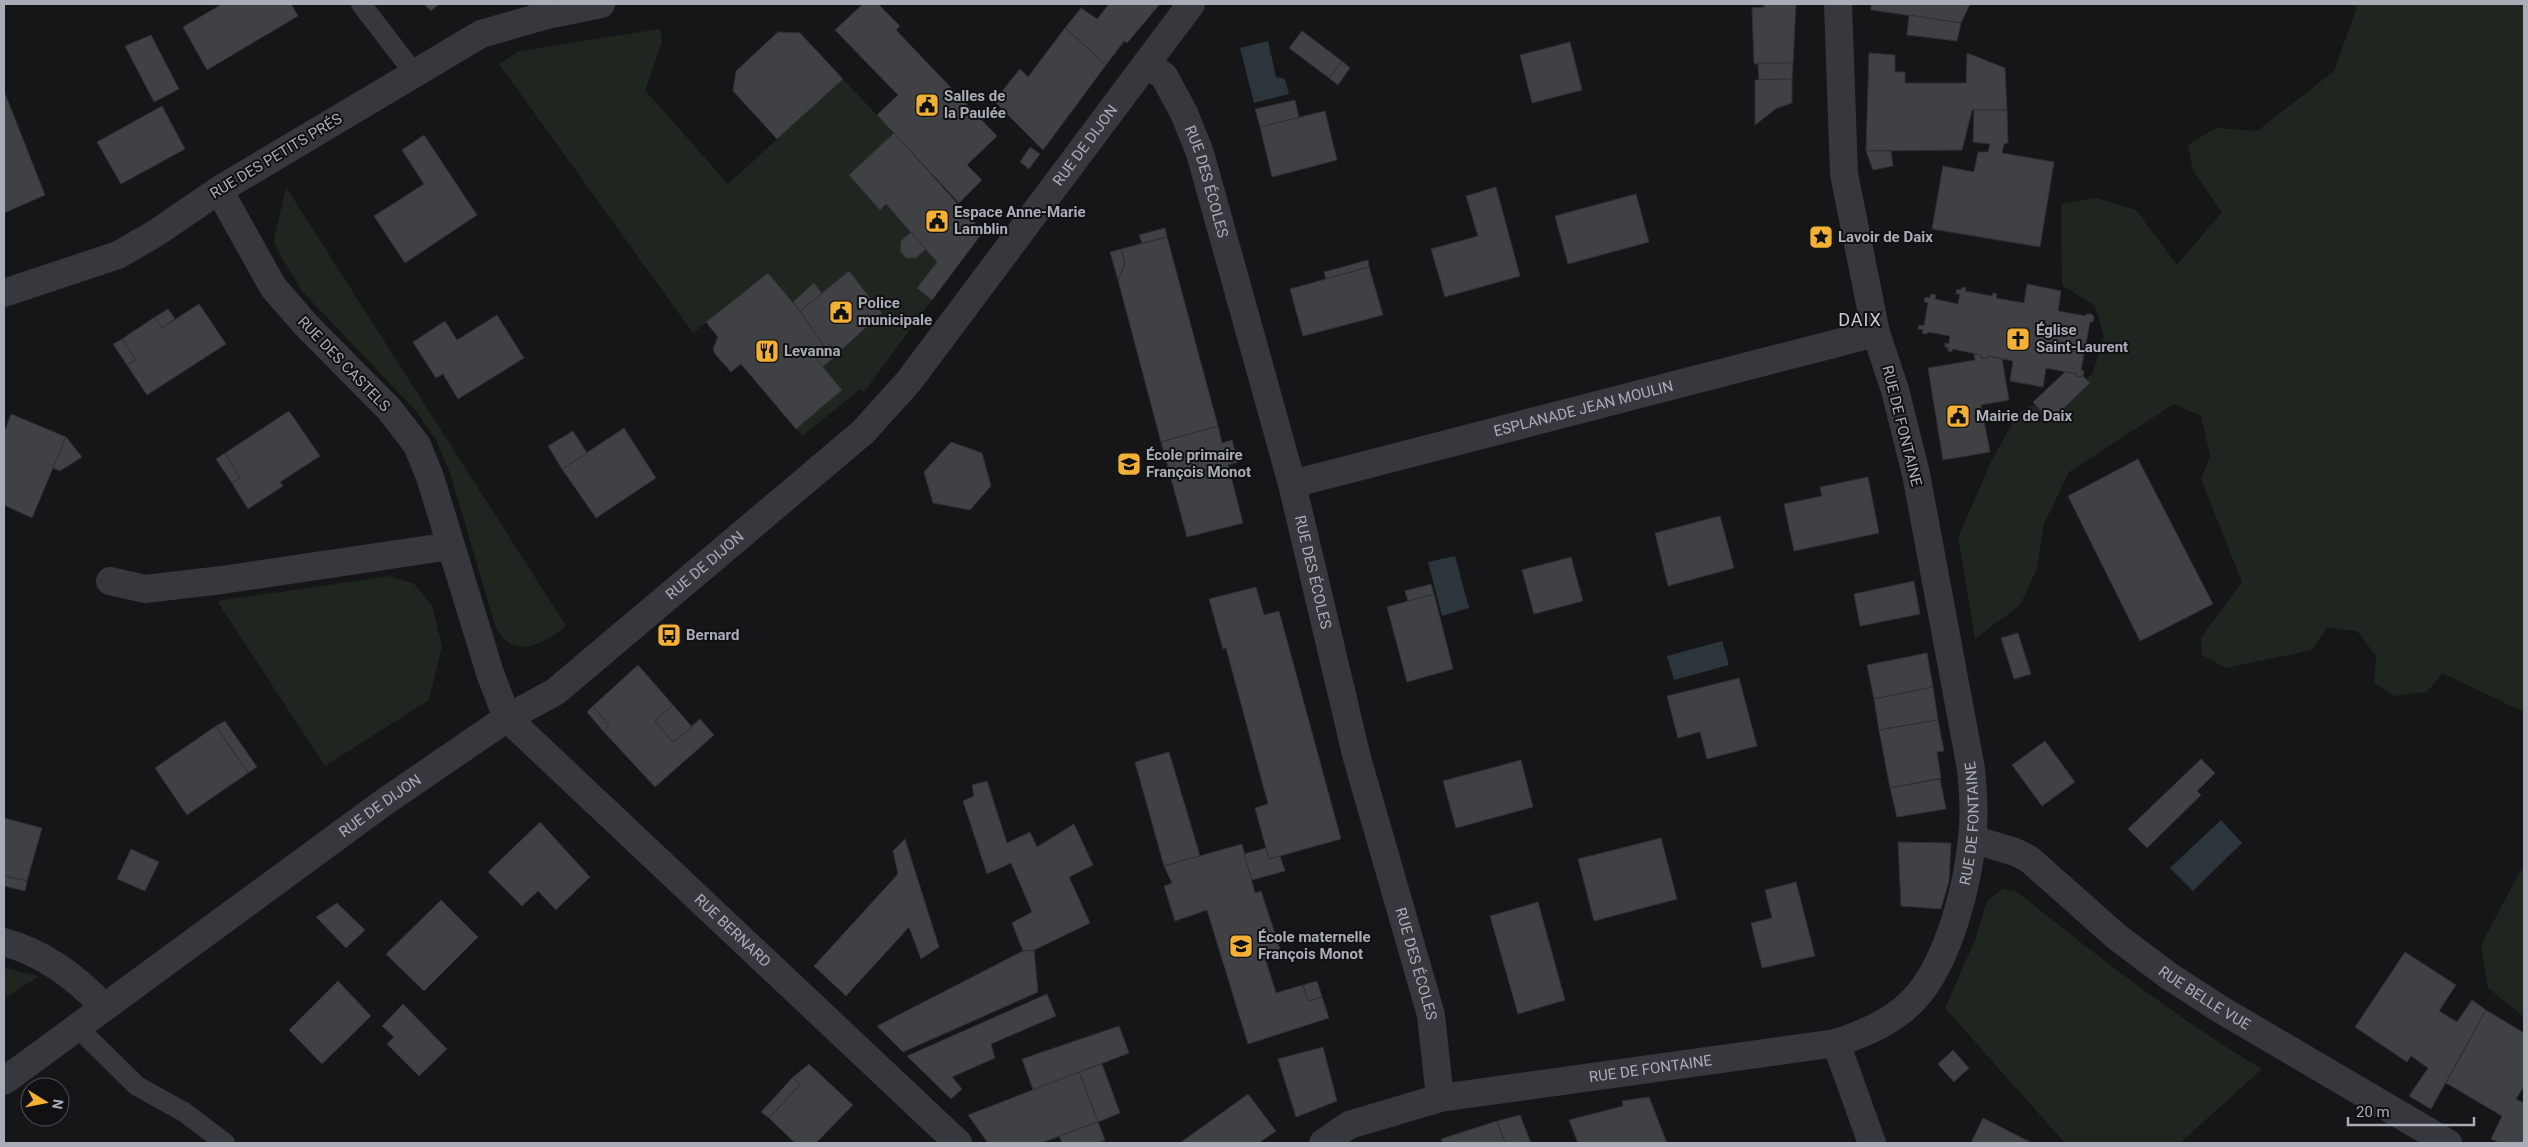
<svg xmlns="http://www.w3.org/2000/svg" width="2528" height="1147" viewBox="0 0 2528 1147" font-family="Roboto,sans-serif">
  <rect width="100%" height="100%" fill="#161618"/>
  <g fill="#1e261f">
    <polygon points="2355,4 2524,4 2524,712 2442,673 2427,692 2394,696 2374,683 2376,656 2357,631 2327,628 2312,650 2226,668 2202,655 2201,638 2242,582 2201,479 2210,456 2201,416 2174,404 2069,472 2044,524 2037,569 2020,605 1975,639 1958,537 1991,462 2018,413 2092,375 2104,336 2095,306 2062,285 2061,204 2097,198 2136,210 2177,265 2222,212 2193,171 2188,145 2216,128 2257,131 2334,71 2356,10"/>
    <polygon points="660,29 662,42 645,90 728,184 843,79 894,133 886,204 911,232 901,241 900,251 906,258 916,258 926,249 937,262 917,288 932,300 864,392 860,389 803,436 796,429 842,390 823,367 882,313 850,272 822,293 814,284 793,302 768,273 693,333 499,64 519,51"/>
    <path d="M286,187L566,626C542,646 511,661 495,625L450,473L436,440L416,411L302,291L277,250L274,240Z"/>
    <polygon points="390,576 414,584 432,605 442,647 429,700 325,766 217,601"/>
    <polygon points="2524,864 2524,1017 2488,988 2481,945"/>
    <path d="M2003,889L2015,891L2021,895C2099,957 2176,1018 2262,1069L2180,1143H2065L1945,1008L1975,940L1987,901Z"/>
    <polygon points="4,968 39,976 4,999"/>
  </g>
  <g fill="#2c353c">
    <polygon points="1268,41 1276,77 1285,79 1289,94 1254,103 1240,48"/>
    <polygon points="1455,556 1469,608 1442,616 1428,562"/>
    <polygon points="1722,641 1729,665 1674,680 1667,656"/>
    <polygon points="2221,820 2242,843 2193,891 2170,868"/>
  </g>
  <g fill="#404145" stroke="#303034">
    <polygon points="222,4 291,4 298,16 207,70 183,27"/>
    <polygon points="424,4 439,4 431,11"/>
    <polygon points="863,4 878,4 900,26 896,30 997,136 967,165 982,180 959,203 877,115 898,95 835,30"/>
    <polygon points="1109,4 1160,4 1127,43 1124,41 1106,65 1065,28 1081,8 1097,19"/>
    <polygon points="1764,4 1796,4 1793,63 1754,64 1752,8 1764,7"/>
    <polygon points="1871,4 1970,4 1961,23 1871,10"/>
    <polygon points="1909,15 1961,23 1957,41 1907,35"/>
    <polygon points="1065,28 1106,65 1043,150 994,101 1020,69 1028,77"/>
    <polygon points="1302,31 1342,61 1329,78 1289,48"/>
    <polygon points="778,32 800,33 843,79 777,139 733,91 736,71"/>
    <polygon points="151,35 179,89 154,102 125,46"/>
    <polygon points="1570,42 1582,90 1532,103 1520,55"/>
    <polygon points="1869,53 1895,55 1895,72 1905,72 1905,83 1966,83 1967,53 2005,68 2007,110 1972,110 1962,150 1866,151"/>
    <polygon points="1342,61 1350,68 1338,85 1329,78"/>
    <polygon points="1758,63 1793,63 1792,79 1759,80"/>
    <polygon points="1792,79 1792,103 1777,108 1755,125 1755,80"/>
    <polygon points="4,91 45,195 4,213"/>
    <polygon points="1295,100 1299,118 1260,127 1255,109"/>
    <polygon points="162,106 185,149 121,184 97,142"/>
    <polygon points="1974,110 2007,110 2008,143 2004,144 2002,153 2054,162 2040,247 1932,229 1943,166 1974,172 1978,152 1988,152 1990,144 1973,142"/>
    <polygon points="1325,111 1337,160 1272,177 1260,127"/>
    <polygon points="894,133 983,232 932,300 917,288 937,262 886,204 880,210 849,175"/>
    <polygon points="424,135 477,215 405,263 374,216 424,184 402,150"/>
    <polygon points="1030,147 1040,154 1029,169 1020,162"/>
    <polygon points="1866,151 1891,151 1893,166 1873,170"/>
    <polygon points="1496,187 1520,276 1445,297 1431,249 1478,236 1466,196"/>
    <polygon points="1636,194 1649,242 1568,264 1555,216"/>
    <polygon points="1165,228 1167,237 1142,243 1139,235"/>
    <polygon points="911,232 926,249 916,258 906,258 900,251 901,241"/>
    <polygon points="1167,237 1218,426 1161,442 1118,280 1125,264 1121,249"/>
    <polygon points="1121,249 1125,264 1118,280 1110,252"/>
    <polygon points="1368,260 1369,267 1326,279 1324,272"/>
    <polygon points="1369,267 1383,315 1303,336 1290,289"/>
    <polygon points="849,271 882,313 838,353 830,344 825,348 800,311"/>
    <polygon points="768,273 800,311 825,348 814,356 842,390 796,429 741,364 731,372 715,354 713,349 718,337 706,322"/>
    <polygon points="814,283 822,293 800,311 793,302"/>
    <polygon points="2027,284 2061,291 2058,311 2086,316 2086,314 2091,314 2094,316 2093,322 2090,322 2081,370 2084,371 2083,376 2076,377 2076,374 2046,368 2043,387 2010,381 2013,361 1988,356 1987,359 1981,358 1982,355 1952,349 1952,352 1948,351 1948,348 1945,347 1945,343 1949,344 1950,336 1928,332 1927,334 1922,333 1923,330 1918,329 1919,325 1924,326 1928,303 1924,302 1925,297 1930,298 1931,294 1936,295 1935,299 1958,304 1960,294 1956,294 1957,289 1961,290 1962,287 1966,288 1965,291 1992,296 1993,293 1997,294 1996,298 2024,303"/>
    <polygon points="199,304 226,344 147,395 127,365 136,360 122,339 155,317 162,328"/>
    <polygon points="168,309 175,319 162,328 155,317"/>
    <polygon points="497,315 524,358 458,399 443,374 436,378 413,342 445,321 457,340"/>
    <polygon points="122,339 136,360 127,365 113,344"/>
    <polygon points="830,344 838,353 833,358 825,348"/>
    <polygon points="825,348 833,358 823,367 814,356"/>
    <polygon points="1974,353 1982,355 1981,358 1987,359 1988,356 2002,359 2009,400 1981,405 1990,452 1943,460 1928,368 1975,360"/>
    <polygon points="2065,372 2076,374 2076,377 2083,376 2090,383 2050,421 2033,402"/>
    <polygon points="289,411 320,456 280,482 283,486 248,509 232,483 240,478 225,453"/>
    <polygon points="11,414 66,437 32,518 4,505 4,433"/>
    <polygon points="1218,426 1222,443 1232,440 1238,462 1228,465 1243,523 1187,537 1161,442"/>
    <polygon points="624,428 656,478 596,518 562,469"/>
    <polygon points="573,431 587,453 562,469 548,446"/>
    <polygon points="66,437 82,457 60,471 53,468"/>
    <polygon points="951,442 982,453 991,486 970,510 933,503 924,472"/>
    <polygon points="225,453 240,478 232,483 216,459"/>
    <polygon points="2138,459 2213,604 2140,641 2068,496"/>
    <polygon points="1868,477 1879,533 1794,551 1784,504 1822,496 1820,487"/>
    <polygon points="1720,516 1734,568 1668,586 1655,533"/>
    <polygon points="1571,557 1583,601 1534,614 1522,570"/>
    <polygon points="1914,581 1920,614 1860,626 1854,594"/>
    <polygon points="1431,584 1434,594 1408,602 1405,591"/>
    <polygon points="1256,587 1264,615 1279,611 1341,839 1269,859 1255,808 1268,804 1226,648 1223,649 1209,599"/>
    <polygon points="1434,594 1453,669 1407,682 1387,607"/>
    <polygon points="2018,633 2031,674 2014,679 2001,638"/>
    <polygon points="1927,653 1933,687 1874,699 1867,665"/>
    <polygon points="638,665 673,705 655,721 673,742 700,719 714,735 655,787 603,731 609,726 593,706"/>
    <polygon points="1739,678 1757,746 1707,759 1700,732 1678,738 1667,696"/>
    <polygon points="1933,687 1938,720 1879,730 1874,699"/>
    <polygon points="673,705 692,727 673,742 655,721"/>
    <polygon points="593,706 609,726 603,731 587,712"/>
    <polygon points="1938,720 1944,751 1937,752 1941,778 1890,788 1879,730"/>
    <polygon points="225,721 257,767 248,773 216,726"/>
    <polygon points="216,726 248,773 187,815 155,768"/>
    <polygon points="2045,741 2075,782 2042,806 2012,765"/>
    <polygon points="1169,752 1200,856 1164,866 1135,762"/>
    <polygon points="2201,759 2215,773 2197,791 2201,795 2147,848 2128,829"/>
    <polygon points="1521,760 1533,807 1456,828 1443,781"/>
    <polygon points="1940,779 1946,809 1897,817 1890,788"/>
    <polygon points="987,781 1007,843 1030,832 1037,847 1074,824 1093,865 1069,877 1090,923 1034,950 1023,951 1012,923 1032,912 1011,863 987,874 963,801 974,796 972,785"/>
    <polygon points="4,818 42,828 27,881 4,876"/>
    <polygon points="540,822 590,877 556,910 538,891 522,906 488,872"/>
    <polygon points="1661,838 1677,899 1594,921 1578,859"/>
    <polygon points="905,839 939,947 921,959 909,927 846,996 814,966 898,874 893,851"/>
    <polygon points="1898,842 1951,843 1949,881 1941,909 1901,906"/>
    <polygon points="1242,844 1255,893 1261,891 1281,952 1265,958 1276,993 1303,985 1308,1001 1322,997 1329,1018 1248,1044 1207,910 1175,921 1164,886 1172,883 1164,866"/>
    <polygon points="1266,848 1269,859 1280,856 1285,871 1252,880 1244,854"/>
    <polygon points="131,849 159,862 145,891 117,879"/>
    <polygon points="4,876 27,881 25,891 4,886"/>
    <polygon points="1796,882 1815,956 1762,968 1751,923 1772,918 1765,890"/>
    <polygon points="441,900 478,937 424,991 386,954"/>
    <polygon points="1538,902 1565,1000 1518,1014 1490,916"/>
    <polygon points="337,903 365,930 346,948 316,917"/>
    <polygon points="1034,950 1038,992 903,1052 877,1026 1023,951"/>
    <polygon points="2405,952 2456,985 2439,1011 2457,1022 2472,1000 2486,1010 2431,1109 2409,1096 2428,1068 2411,1056 2407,1062 2355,1027"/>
    <polygon points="338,981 371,1016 322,1064 289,1030"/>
    <polygon points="1317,981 1322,997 1308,1001 1303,985"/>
    <polygon points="1047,994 1056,1016 991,1044 995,1058 952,1077 962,1089 951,1099 907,1056"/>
    <polygon points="403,1004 447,1049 419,1076 387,1044 394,1037 382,1026"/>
    <polygon points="2486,1010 2524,1033 2524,1086 2516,1099 2524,1103 2524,1143 2500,1143 2491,1139 2502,1116 2446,1083"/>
    <polygon points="1119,1026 1129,1053 1033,1090 1022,1059"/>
    <polygon points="1323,1047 1337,1101 1296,1117 1278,1059"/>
    <polygon points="1953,1050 1969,1068 1954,1082 1938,1064"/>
    <polygon points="809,1064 853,1105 816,1143 795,1143 769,1118 800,1085 793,1077"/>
    <polygon points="1102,1064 1120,1113 1098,1122 1079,1072"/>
    <polygon points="1079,1072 1098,1122 1041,1143 988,1143 968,1115"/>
    <polygon points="793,1077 800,1085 769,1118 761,1112"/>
    <polygon points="1248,1094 1276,1131 1259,1143 1180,1143"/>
    <polygon points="1649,1097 1667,1143 1578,1143 1569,1120 1623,1106 1622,1101"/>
    <polygon points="1520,1115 1531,1143 1505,1143 1497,1121"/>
    <polygon points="1983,1118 2032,1143 1971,1143"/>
    <polygon points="1497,1121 1505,1143 1443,1143 1441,1139"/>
    <polygon points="1098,1122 1105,1140 1098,1143 1062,1143 1059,1136"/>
  </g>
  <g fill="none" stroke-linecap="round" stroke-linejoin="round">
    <g stroke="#37383d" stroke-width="20">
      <polyline points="361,4 414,73"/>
      <polyline points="77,1027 137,1086 184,1112 225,1143"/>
    </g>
    <g stroke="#37383d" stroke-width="28">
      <polyline points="547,15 601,4"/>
      <path id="s1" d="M1146,64L1164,76L1184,113L1200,153L1292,484L1357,758L1431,1015L1440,1098"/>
      <polyline points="4,293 118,255 156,233 219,190"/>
      <path id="s2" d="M1292,484L1876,333"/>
      <polyline points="110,581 145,589 222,580 451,546"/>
      <path id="s3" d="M507,718L958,1143"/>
      <path id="s4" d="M1972,839L2015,852L2029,859L2117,937L2169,976L2220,1009L2448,1143"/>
      <path d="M4,942C44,953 76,977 104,1007"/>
      <polyline points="1836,1043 1872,1143"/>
      <path id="s5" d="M1323,1143L1349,1125L1440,1098L1836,1043C1866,1033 1897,1020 1918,995C1949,958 1968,885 1972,838C1975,814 1973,792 1971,769L1916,474L1895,390L1876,333L1844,174L1838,4"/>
    </g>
    <g stroke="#37383d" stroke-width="28">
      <polyline points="507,718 490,673 430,477 417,445 389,409 306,325 273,287 219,190 481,34 547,15 543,4"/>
      <path id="s6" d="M4,1081L383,803L507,718L555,692L863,432L909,381L1191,4"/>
    </g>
  </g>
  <defs>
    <g id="civic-square" transform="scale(1.25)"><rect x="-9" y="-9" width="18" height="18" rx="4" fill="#f2b134" stroke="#111113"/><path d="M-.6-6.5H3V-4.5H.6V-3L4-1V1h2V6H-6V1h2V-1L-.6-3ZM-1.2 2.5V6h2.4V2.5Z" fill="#111"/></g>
    <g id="sight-square" transform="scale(1.25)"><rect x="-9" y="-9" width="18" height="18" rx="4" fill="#f2b134" stroke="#111113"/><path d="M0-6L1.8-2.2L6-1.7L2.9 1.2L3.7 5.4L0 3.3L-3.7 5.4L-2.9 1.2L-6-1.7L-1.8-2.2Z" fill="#111"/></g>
    <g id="church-square" transform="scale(1.25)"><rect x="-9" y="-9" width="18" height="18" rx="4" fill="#f2b134" stroke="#111113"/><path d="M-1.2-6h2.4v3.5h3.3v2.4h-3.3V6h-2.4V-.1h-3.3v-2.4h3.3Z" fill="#111"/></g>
    <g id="restaurant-square" transform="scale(1.25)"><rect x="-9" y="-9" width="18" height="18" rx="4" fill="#f2b134" stroke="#111113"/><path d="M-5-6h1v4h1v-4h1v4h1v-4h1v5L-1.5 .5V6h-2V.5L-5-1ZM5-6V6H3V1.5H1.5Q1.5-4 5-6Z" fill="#111"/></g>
    <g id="school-square" transform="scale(1.25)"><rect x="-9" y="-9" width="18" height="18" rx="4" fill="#f2b134" stroke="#111113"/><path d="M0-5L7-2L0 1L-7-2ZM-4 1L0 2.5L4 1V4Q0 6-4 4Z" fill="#111"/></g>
    <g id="bus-square" transform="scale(1.25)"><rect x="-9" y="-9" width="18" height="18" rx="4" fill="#f2b134" stroke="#111113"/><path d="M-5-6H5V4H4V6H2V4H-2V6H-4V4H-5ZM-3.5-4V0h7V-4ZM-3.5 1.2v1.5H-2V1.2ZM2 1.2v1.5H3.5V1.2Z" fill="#111"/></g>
  </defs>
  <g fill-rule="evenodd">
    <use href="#civic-square" x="927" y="105"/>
    <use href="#civic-square" x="937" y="221"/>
    <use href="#sight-square" x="1821" y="237"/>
    <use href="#civic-square" x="841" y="312"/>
    <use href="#church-square" x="2018" y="339"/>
    <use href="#restaurant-square" x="767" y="351"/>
    <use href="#civic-square" x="1958" y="416"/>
    <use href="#school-square" x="1129" y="464"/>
    <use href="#bus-square" x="669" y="635"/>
    <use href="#school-square" x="1241" y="946"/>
  </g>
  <g text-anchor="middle" stroke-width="4" stroke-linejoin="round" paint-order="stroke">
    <g font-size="15" font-weight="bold" fill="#a8adb8" stroke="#111113" text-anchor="start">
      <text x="944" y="101">Salles de<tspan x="944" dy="17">la Paulée</tspan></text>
      <text x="954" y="217">Espace Anne-Marie<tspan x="954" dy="17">Lamblin</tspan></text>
      <text x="1838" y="242">Lavoir de Daix</text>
      <text x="858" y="308">Police<tspan x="858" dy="17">municipale</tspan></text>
      <text x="2036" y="335">Église<tspan x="2036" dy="17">Saint-Laurent</tspan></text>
      <text x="784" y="356">Levanna</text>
      <text x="1976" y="421">Mairie de Daix</text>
      <text x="1146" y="460">École primaire<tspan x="1146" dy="17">François Monot</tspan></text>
      <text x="686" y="640">Bernard</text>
      <text x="1258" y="942">École maternelle<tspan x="1258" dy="17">François Monot</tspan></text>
    </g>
    <g font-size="15" fill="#a8adb8" stroke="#111113">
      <text dy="5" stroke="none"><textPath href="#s6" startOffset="1441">RUE DE DIJON</textPath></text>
      <text transform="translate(276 156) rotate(-31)" y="5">RUE DES PETITS PRÉS</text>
      <text dy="5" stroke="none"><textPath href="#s1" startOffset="136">RUE DES ÉCOLES</textPath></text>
      <text transform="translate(344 364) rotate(46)" y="5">RUE DES CASTELS</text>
      <text dy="5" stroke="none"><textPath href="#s2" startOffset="301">ESPLANADE JEAN MOULIN</textPath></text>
      <text transform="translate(1902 426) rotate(76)" y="5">RUE DE FONTAINE</text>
      <text dy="5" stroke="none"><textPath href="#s6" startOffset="871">RUE DE DIJON</textPath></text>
      <text dy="5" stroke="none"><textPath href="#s1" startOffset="541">RUE DES ÉCOLES</textPath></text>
      <text dy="5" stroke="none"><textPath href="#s6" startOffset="466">RUE DE DIJON</textPath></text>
      <text dy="5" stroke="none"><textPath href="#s5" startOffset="805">RUE DE FONTAINE</textPath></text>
      <text dy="5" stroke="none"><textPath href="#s3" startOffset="310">RUE BERNARD</textPath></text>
      <text dy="5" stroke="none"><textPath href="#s1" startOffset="946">RUE DES ÉCOLES</textPath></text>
      <text dy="5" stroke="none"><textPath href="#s4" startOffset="285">RUE BELLE VUE</textPath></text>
      <text dy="5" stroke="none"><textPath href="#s5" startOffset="339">RUE DE FONTAINE</textPath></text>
    </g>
    <g font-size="18" letter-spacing="1" fill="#c9ccd4" stroke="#111113">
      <text x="1860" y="326">DAIX</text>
    </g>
  </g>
  <rect width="2528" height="1147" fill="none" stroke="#a8adb8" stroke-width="10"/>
  <g transform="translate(45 1102) rotate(100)"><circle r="24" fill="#111113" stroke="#4d4f55"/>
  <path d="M0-4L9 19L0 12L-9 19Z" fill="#f2b134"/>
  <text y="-8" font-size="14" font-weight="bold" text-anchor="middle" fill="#a8adb8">N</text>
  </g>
  <path d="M2348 1117v8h126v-8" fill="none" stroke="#a8adb8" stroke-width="2.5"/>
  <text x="2356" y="1117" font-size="15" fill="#a8adb8" stroke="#111113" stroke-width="4" paint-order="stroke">20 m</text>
</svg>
